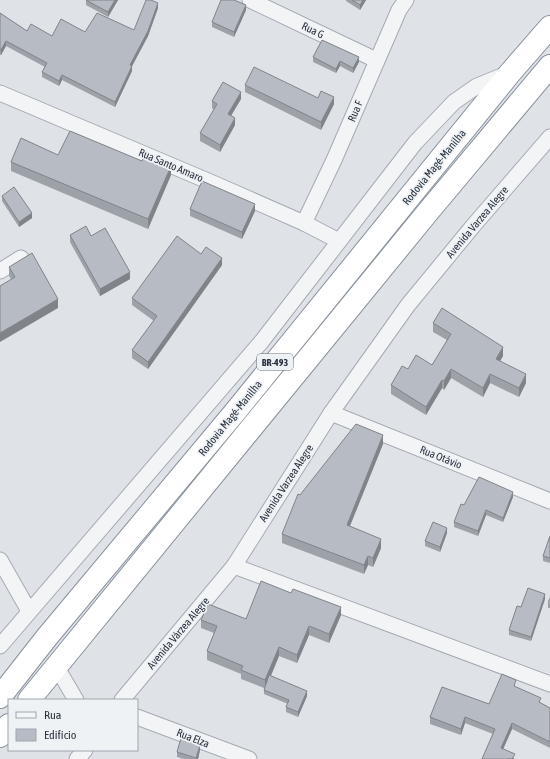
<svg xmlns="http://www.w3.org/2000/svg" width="550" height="759" viewBox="0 0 550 759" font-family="'Asap Condensed',sans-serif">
  <rect width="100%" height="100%" fill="#dfe3e8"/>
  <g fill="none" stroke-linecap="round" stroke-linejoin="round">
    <g stroke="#a5aab2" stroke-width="17">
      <g id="minor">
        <polyline points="250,0 376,60"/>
        <polyline points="0,93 215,184 304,223 339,241"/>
        <polyline points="304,223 334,160 399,10 406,0"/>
        <polyline points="0,271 21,258"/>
        <polyline points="331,413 550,501"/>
        <polyline points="0,560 29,611"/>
        <polyline points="234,566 550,684"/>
        <polyline points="0,646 262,341 415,143 454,102 477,86 509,73"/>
        <polyline points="56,666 76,700"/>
        <polyline points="122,700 234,566 331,413 408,305 473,226 550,137"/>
        <polyline points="137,717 249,759"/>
        <polyline points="77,759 85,750"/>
      </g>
    </g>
    <g stroke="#88919e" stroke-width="24">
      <g id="trunk">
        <polyline points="0,697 47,637 235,412 510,73 550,27"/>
        <polyline points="29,700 427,213 550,66"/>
        <polyline points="0,736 9,725"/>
      </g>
    </g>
    <use href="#minor" stroke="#f2f4f6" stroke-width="15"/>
    <use href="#trunk" stroke="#fff" stroke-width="22"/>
  </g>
  <g fill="#9da2a9">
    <polygon points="86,0 118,0 108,17 86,5"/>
    <polygon points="346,0 366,0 360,10 346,1"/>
    <polygon points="158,8 148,36 132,66 132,71 115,107 62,80 59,86 42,77 42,72 45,67 6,46 1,55 0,55 0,13 27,31 52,36 85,32 134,30"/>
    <polygon points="246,10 234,37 212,27 212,22"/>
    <polygon points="313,57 359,62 353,73 340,66 336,73 313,62"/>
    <polygon points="245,85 318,98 334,104 321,130 245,92"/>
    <polygon points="241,99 231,115 235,125 220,152 200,141 200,133 214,110 212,108 212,101"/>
    <polygon points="11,162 171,175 148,229 11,171"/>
    <polygon points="2,196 32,218 19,227 2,201"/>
    <polygon points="190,209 255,211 242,239 190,216"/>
    <polygon points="70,235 91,236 130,279 100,296 70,242"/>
    <polygon points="201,254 222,265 148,369 132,358 132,350 154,321 132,305 132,298"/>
    <polygon points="9,267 58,308 11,279 9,276"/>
    <polygon points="433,323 503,356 500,361 526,383 519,397 490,383 483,397 451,378 444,390 442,388 426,415 391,394 391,385 408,369 432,365 447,340 433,332"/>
    <polygon points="383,444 350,526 381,548 373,567 368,565 364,574 282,543 282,534 300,495"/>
    <polygon points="513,497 503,522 486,515 478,536 454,527 454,522 464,505"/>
    <polygon points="447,533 440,552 425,546 425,541"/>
    <polygon points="550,536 550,563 543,561 543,556"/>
    <polygon points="291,593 341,615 329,643 309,635 297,663 279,656 271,676 307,696 298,717 286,712 286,707 288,704 264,694 264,688 241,679 241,674 207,660 207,651 214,633 201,628 201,620 246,619"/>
    <polygon points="550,597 550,608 548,608 548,601"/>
    <polygon points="545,599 531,641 509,635 509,630"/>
    <polygon points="516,687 541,703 550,708 550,748 512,729 503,749 515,759 482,759 493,734 465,723 461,735 430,724 430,717 489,704"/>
    <polygon points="200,750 198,759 184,759 177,757 177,752"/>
  </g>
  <g fill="#808489">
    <polygon points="115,0 118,0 108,17 108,12"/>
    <polygon points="363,0 366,0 360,10 360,5"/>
    <polygon points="158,3 158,8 148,36 130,70 130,65"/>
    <polygon points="246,5 246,10 234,37 234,32"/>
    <polygon points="6,41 6,46 1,55 1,50"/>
    <polygon points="359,57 359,62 353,73 353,68"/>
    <polygon points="340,61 340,66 336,73 336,69"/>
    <polygon points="132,66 132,71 115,107 115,102"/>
    <polygon points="62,75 62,80 59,86 59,81"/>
    <polygon points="241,92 241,99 228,121 228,114"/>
    <polygon points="334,97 334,104 321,130 321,122"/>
    <polygon points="235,118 235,125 220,152 220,145"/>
    <polygon points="171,166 171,175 148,229 148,219"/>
    <polygon points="255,204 255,211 242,239 242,232"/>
    <polygon points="32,213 32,218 19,227 19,222"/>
    <polygon points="222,258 222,265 148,369 148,362"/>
    <polygon points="130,272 130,279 100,296 100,289"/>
    <polygon points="58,299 58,308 0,342 0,333"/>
    <polygon points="503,347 503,356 496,368 496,359"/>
    <polygon points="451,369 451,378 444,390 444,381"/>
    <polygon points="490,374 490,383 483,397 483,388"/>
    <polygon points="526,374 526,383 519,397 519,388"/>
    <polygon points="442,380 442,388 426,415 426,407"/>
    <polygon points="383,435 383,444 347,533 347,525"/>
    <polygon points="513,492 513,497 503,522 503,518"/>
    <polygon points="486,510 486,515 478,536 478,531"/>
    <polygon points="447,528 447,533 440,552 440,547"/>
    <polygon points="381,539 381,548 373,567 373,558"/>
    <polygon points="368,556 368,565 364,574 364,565"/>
    <polygon points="545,594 545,599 531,641 531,637"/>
    <polygon points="341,607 341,615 329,643 329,634"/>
    <polygon points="309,626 309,635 297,663 297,655"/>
    <polygon points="279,647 279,656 265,689 265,680"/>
    <polygon points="307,691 307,696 298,717 298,712"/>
    <polygon points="465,717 465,723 461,735 461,729"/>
    <polygon points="512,723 512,729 501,754 501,748"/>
    <polygon points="200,745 200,750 198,759 196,759"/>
  </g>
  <g fill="#b7bcc4" stroke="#808489">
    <polygon points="86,0 115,0 108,12"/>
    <polygon points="146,0 151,0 158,3 148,31 130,65 132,66 115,102 62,75 59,81 42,72 47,63 6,41 1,50 0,50 0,13 27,31 31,24 52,36 61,19 85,32 97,13 134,30"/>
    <polygon points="221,0 234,0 246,5 234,32 212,22"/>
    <polygon points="352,0 363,0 360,5"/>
    <polygon points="322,40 359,57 353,68 340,61 336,69 313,57"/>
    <polygon points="254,67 318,98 321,91 334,97 321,122 245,85"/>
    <polygon points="223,82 241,92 228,114 235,118 220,145 200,133 217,104 212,101"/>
    <polygon points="70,131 142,161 145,155 171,166 148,219 11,162 21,138 58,155"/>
    <polygon points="202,181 255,204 242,232 190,209"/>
    <polygon points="14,187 32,213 19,222 2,196"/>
    <polygon points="86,226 91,236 105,228 130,272 100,289 70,235"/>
    <polygon points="177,236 201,254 206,247 222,258 148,362 132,350 157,316 132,298"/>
    <polygon points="32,253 58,299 0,333 0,286 15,277 9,267"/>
    <polygon points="442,308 503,347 496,359 526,374 519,388 490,374 483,388 451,369 444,381 442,380 426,407 391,385 402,366 408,369 416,355 432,365 451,334 433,323"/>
    <polygon points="356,424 383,435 347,525 381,539 373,558 368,556 364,565 282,534 298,494 300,495"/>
    <polygon points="479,477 513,492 503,518 486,510 478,531 454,522 461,504 464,505"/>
    <polygon points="433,522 447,528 440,547 425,541"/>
    <polygon points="550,536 550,558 543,556"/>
    <polygon points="261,581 291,593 293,589 341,607 329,634 309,626 297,655 279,647 265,680 241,670 243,666 207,651 217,626 201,620 208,604 246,619"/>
    <polygon points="528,588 545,594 531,637 509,630 517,606 521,607"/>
    <polygon points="502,674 516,680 514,686 541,698 539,702 550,708 550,742 512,723 501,748 515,754 512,759 482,759 495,729 465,717 461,729 430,717 442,687 489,704"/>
    <polygon points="269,675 307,691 298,712 286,707 289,700 264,690"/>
    <polygon points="181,738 200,745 196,758 177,752"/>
  </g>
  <g text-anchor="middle" stroke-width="3.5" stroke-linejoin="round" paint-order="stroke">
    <rect fill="#eff2f5" stroke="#646b75" stroke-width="1" x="257" y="354" width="36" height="16" rx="3"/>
    <g font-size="10" font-weight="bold" fill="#29313e">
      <text x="275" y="366">BR-493</text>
    </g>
    <g font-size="11" fill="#29313e" stroke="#eff2f5">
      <text transform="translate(313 30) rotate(26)" y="4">Rua G</text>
      <text transform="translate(355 111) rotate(-67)" y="4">Rua F</text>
      <text transform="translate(171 165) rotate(23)" y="4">Rua Santo Amaro</text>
      <text transform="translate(434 167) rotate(-51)" y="4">Rodovia Magé-Manilha</text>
      <text transform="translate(477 222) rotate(-50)" y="4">Avenida Varzea Alegre</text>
      <text transform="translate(230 418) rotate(-51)" y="4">Rodovia Magé-Manilha</text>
      <text transform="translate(441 457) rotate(22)" y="4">Rua Otávio</text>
      <text transform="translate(286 483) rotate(-57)" y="4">Avenida Varzea Alegre</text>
      <text transform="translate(178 633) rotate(-50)" y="4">Avenida Várzea Alegre</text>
      <text transform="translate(193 738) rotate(21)" y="4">Rua Elza</text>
    </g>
  </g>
  <rect x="8" y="699" width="130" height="52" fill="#eff2f5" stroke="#a0a5ac"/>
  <rect x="16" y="712" width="20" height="6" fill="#f2f4f6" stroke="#a0a5ac"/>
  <text x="44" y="719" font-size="12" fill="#29313e">Rua</text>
  <rect x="16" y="729" width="20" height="12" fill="#b7bcc4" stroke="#a0a5ac"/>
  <text x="44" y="739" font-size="12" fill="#29313e">Edifício</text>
</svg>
